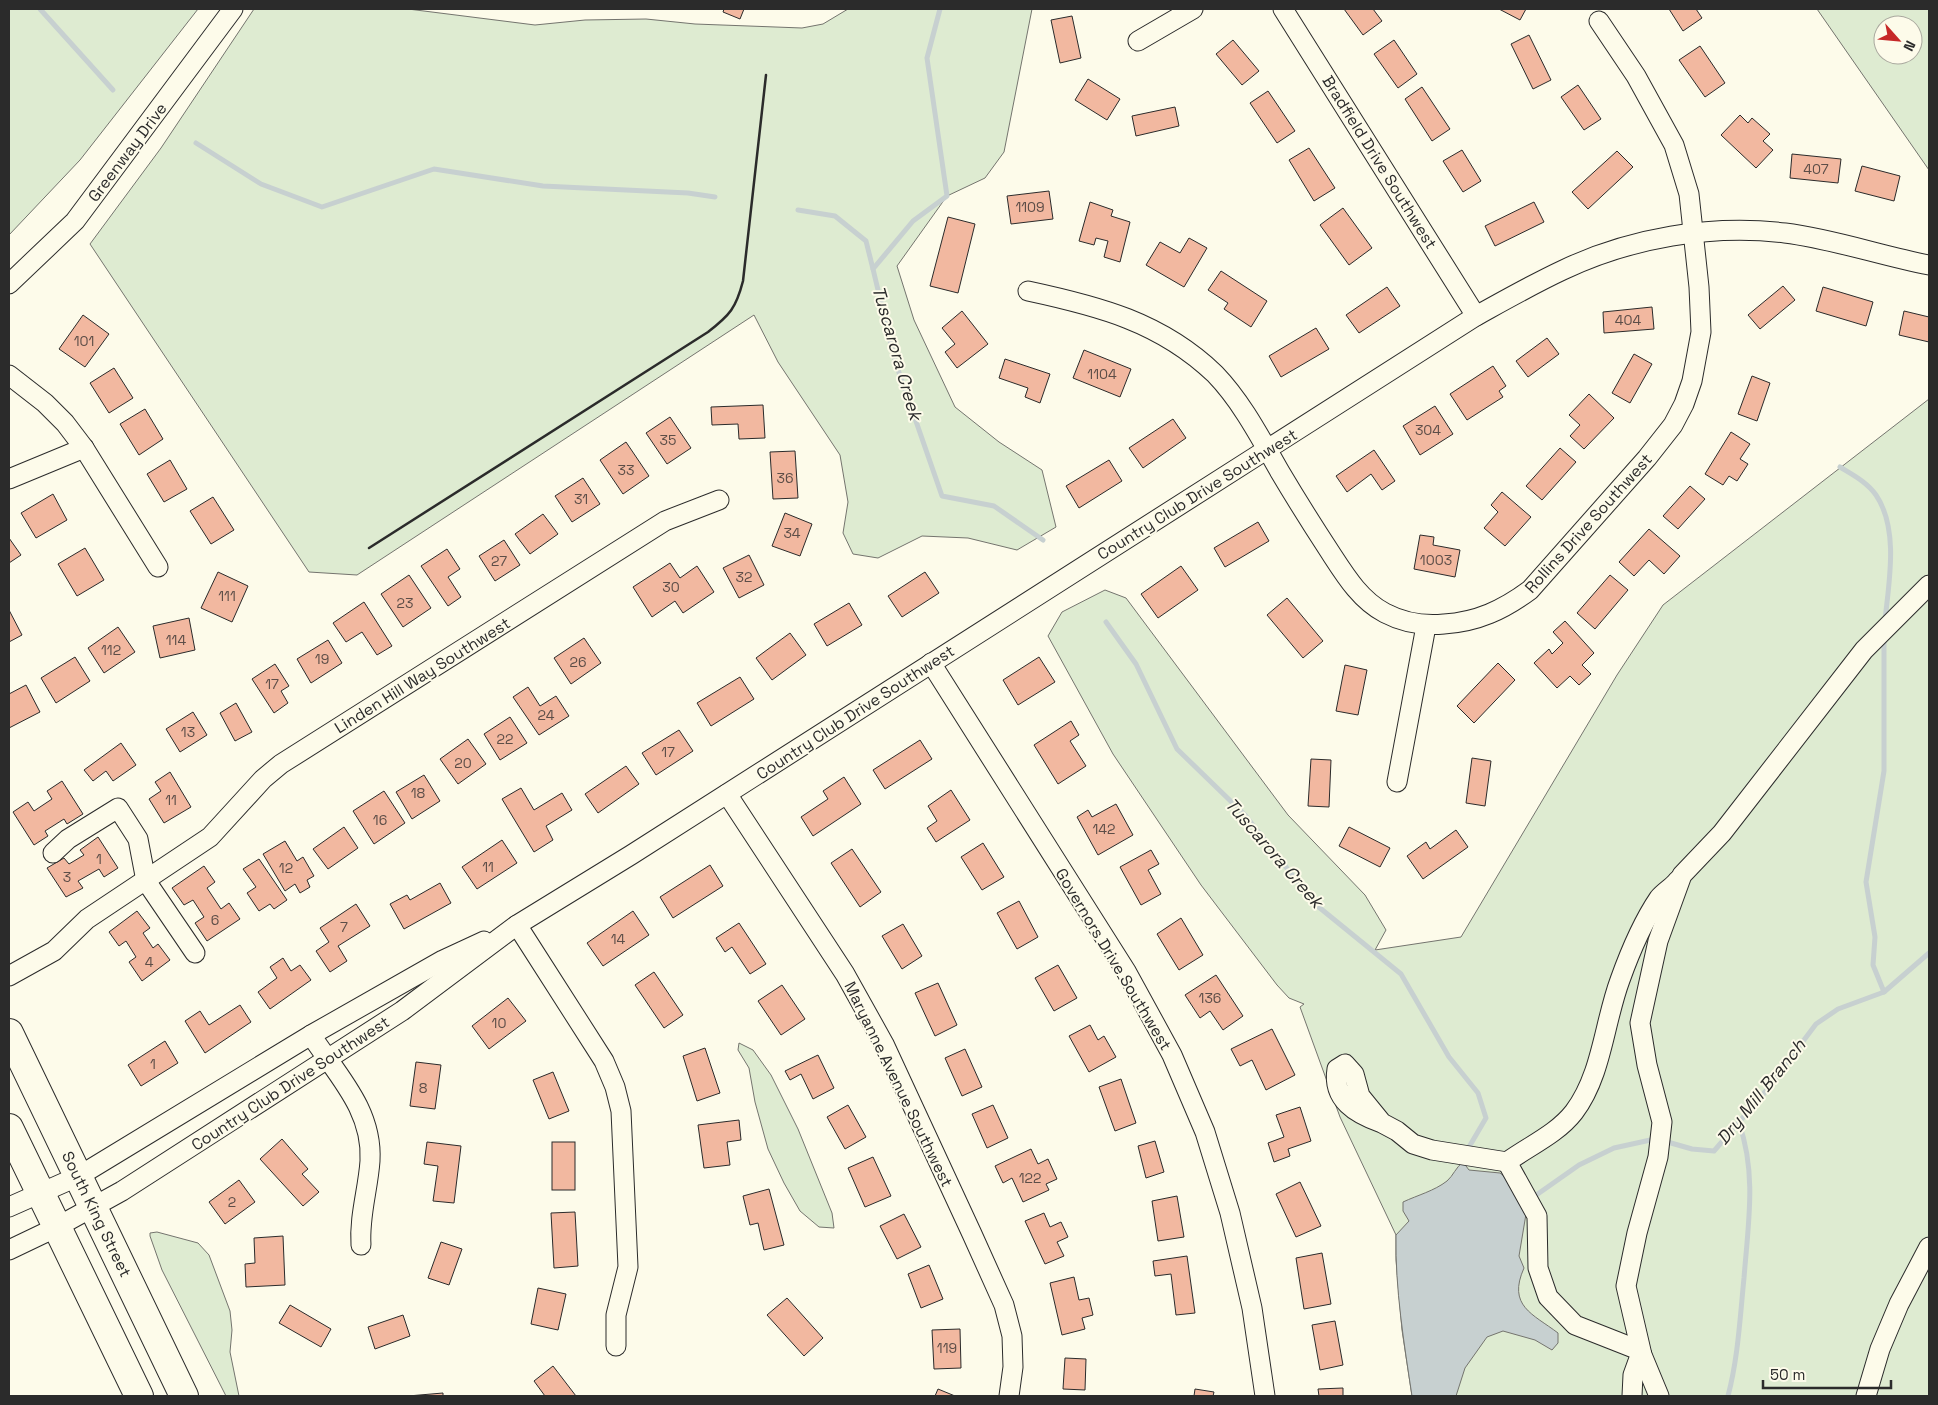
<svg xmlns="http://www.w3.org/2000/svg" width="1938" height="1405" viewBox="0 0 1938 1405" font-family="'Space Grotesk',sans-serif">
  <rect width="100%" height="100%" fill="#fdfbea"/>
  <g fill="#deebd1" stroke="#74746e" fill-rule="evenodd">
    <polygon points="9,9 198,9 80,160 9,235"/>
    <polygon points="254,9 408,9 535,25 585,20 646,19 695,24 802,28 823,24 848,9 1032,9 1004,152 985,178 947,196 897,266 914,320 955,407 999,442 1042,470 1056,527 1017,550 968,538 922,536 878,558 853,554 843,533 848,502 840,455 778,362 754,315 357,575 309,572 90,244 161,148"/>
    <path d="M1817,9H1929V170ZM1883,25H1913V55H1883Z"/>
    <polygon points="1929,399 1929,1396 1412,1396 1402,1330 1396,1260 1396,1235 1340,1117 1300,1007 1304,1004 1289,998 1277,985 1201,885 1113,754 1048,636 1062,612 1105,590 1126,598 1288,815 1365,895 1386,930 1375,950 1461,937 1617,675 1663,605"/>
    <polygon points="739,1043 753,1050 771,1075 798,1129 832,1213 834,1228 819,1227 800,1211 784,1183 768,1149 755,1102 749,1068 738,1050"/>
    <polygon points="157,1232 198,1243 209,1255 230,1311 232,1330 230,1352 239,1396 226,1396 162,1270 150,1236 150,1233"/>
  </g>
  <path fill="#c7d0d0" stroke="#74746e" d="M1463,1162L1469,1170L1500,1173L1512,1182L1526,1214L1519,1256L1524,1268C1507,1306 1533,1314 1558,1333V1343L1552,1350L1535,1340L1503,1331L1487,1337L1465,1368L1456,1396H1412C1404,1343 1395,1289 1396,1235L1409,1221L1403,1211V1202C1418,1195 1434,1191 1447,1181C1453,1176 1456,1167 1463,1162Z"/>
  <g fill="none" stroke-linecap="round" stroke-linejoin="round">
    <g stroke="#c7d0d0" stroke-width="5">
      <polyline points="40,9 113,90"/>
      <polyline points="940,9 927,58 947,196 913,221 873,269 895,361 942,496 994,506 1043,540"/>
      <polyline points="196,143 261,184 322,207 434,169 543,186 688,193 715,197"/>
      <polyline points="798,210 835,216 866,241 873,269"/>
      <path d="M1840,467C1853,475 1867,482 1876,495C1899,529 1889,582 1885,620"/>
      <polyline points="1106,622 1136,664 1177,749 1245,815 1315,904 1401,974 1449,1057 1478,1093 1486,1118 1469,1147"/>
      <polyline points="1884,992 1873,965 1875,937 1866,882 1884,771 1884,638"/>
      <polyline points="1664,1141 1692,1149 1714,1151 1765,1092 1816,1024 1838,1009 1884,992 1929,953"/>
      <polyline points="1532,1198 1579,1165 1614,1148 1655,1139"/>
      <path d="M1728,1396C1738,1358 1740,1318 1744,1278C1748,1225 1757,1174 1739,1123"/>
    </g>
  </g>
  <g fill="#f2b8a0" stroke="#2b2b2b">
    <polygon points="724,9 744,9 740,19 723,12"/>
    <polygon points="1344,9 1373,9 1382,21 1363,35"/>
    <polygon points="1499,9 1526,9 1520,20"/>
    <polygon points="1669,9 1696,9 1702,18 1683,31"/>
    <polygon points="1072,16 1081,58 1060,63 1051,20"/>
    <polygon points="1529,35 1551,80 1533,89 1511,44"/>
    <polygon points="1233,40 1259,71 1242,85 1216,54"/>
    <polygon points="1394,40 1417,74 1398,88 1374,54"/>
    <polygon points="1700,46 1725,83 1705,97 1679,60"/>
    <polygon points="1088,79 1120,99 1107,120 1075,100"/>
    <polygon points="1578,85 1601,119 1584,130 1561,97"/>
    <polygon points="1422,87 1450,129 1432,141 1405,99"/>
    <polygon points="1268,91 1295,131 1277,143 1250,103"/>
    <polygon points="1175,107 1179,126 1136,136 1132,116"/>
    <polygon points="1740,115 1748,123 1752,118 1770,134 1763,141 1773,150 1756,168 1721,135"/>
    <polygon points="1309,148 1335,188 1314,201 1289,160"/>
    <polygon points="1462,150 1481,181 1463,192 1443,161"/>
    <polygon points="1617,151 1633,167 1588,209 1572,192"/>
    <polygon points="1792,154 1841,159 1838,183 1790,178"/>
    <polygon points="1862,166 1900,176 1894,201 1855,191"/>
    <polygon points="1049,191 1053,219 1011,224 1007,196"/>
    <polygon points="1090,202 1113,210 1111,216 1130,222 1120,262 1104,257 1108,241 1096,238 1094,245 1079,241"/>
    <polygon points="1534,202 1544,222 1495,246 1485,226"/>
    <polygon points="1343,208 1372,248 1349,265 1320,225"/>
    <polygon points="948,217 975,224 958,293 930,286"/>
    <polygon points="1189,238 1207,248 1184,287 1146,265 1160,242 1180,253"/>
    <polygon points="1221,271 1267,301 1251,327 1224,309 1228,303 1208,290"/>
    <polygon points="1783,286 1795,300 1760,329 1748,315"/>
    <polygon points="1387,287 1400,306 1359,333 1346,315"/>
    <polygon points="1823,287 1873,302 1866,326 1816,311"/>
    <polygon points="1652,307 1654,329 1604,333 1603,312"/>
    <polygon points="962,311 988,344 957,368 945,352 955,344 942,328"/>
    <polygon points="1904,311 1929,317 1929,342 1899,335"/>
    <polygon points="83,315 109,334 85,367 59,349"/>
    <polygon points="1316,328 1329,349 1281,377 1269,356"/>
    <polygon points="1547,338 1559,354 1528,377 1516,361"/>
    <polygon points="1084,350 1131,369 1120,397 1073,378"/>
    <polygon points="1634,354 1652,364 1630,403 1612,393"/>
    <polygon points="1005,359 1050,374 1040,403 1025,397 1028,388 999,378"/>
    <polygon points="1493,366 1506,386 1499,391 1503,397 1467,420 1450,394"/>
    <polygon points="114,368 133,398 109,413 90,383"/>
    <polygon points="1752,376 1770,383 1757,421 1738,414"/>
    <polygon points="1589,394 1614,418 1584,449 1570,436 1580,425 1569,415"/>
    <polygon points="763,405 765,438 739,439 738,424 712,425 711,407"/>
    <polygon points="1435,406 1453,434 1420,455 1403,426"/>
    <polygon points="145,409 163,439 139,455 120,424"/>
    <polygon points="670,417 691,448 667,464 646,433"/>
    <polygon points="1173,419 1186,438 1143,468 1129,448"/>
    <polygon points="1731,432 1750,444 1740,459 1748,464 1737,481 1729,476 1723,485 1705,474"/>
    <polygon points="626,442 649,476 623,494 600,460"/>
    <polygon points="1560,448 1576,462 1542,500 1526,486"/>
    <polygon points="1374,450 1395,481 1382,490 1371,474 1347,492 1336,476"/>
    <polygon points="795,451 798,498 773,499 770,452"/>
    <polygon points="170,460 187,489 164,502 147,474"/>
    <polygon points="1109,460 1122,481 1079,508 1066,486"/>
    <polygon points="583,478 600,504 572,522 555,496"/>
    <polygon points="1690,486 1705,499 1678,529 1663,516"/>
    <polygon points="1502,492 1531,517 1505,546 1484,528 1498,512 1491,505"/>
    <polygon points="53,494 67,520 36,538 21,513"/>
    <polygon points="213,497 234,530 211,544 190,511"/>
    <polygon points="785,513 812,524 800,556 772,546"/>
    <polygon points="543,514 558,534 530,554 515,534"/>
    <polygon points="1258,522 1269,541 1225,567 1214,548"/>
    <polygon points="1649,529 1680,556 1664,574 1649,560 1634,576 1619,562"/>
    <polygon points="1420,535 1434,537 1433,545 1460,550 1455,577 1414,569"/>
    <polygon points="9,538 21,555 9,563"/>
    <polygon points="504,540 520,565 495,581 479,556"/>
    <polygon points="85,548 104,580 77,596 58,564"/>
    <polygon points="447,549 460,569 448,577 461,597 448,606 421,566"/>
    <polygon points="749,555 764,585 739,598 723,568"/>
    <polygon points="670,563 680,578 697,566 714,592 683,613 675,601 652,617 633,587"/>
    <polygon points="1181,566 1198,590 1158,618 1141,594"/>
    <polygon points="218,572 248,586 232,622 201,608"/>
    <polygon points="925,572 939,593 902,617 888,596"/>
    <polygon points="409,575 431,608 403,627 381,594"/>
    <polygon points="1610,575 1628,590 1595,629 1577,613"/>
    <polygon points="1287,598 1323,641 1303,658 1267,615"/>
    <polygon points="364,602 392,646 377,655 362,632 346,642 333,623"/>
    <polygon points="849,603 862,625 827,646 814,624"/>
    <polygon points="9,610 22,635 9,642"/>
    <polygon points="189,618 195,650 160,658 153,626"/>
    <polygon points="1565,621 1594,653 1582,665 1591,674 1579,685 1570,676 1557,688 1534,663 1549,649 1552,654 1563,643 1553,632"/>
    <polygon points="118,627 135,652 104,673 88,648"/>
    <polygon points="790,633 806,655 772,680 756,658"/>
    <polygon points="584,638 601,663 571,684 554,658"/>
    <polygon points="328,640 342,663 311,683 297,659"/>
    <polygon points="75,657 90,681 56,703 41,678"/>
    <polygon points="1039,657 1055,682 1018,705 1003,680"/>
    <polygon points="1498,663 1515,680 1474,723 1457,706"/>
    <polygon points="275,664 289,686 281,691 288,703 274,713 252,679"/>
    <polygon points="1345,665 1367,670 1358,715 1336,711"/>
    <polygon points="740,677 754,699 711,726 697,703"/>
    <polygon points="26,685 40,712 9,728 9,694"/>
    <polygon points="528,687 540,706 556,696 569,716 539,735 513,697"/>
    <polygon points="236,703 252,732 235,741 220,713"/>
    <polygon points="193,712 207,735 180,752 166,729"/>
    <polygon points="510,717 527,743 500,760 484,734"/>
    <polygon points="1071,721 1079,735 1070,741 1086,766 1058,784 1034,745"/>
    <polygon points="679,730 693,751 656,775 642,753"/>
    <polygon points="468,739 486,764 458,784 440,759"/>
    <polygon points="920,740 932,759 885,789 873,770"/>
    <polygon points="121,743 136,765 113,781 106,771 93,781 84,770"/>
    <polygon points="1472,758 1491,761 1485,806 1466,803"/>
    <polygon points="1311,759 1331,760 1329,807 1308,806"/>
    <polygon points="626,766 639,784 598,813 585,794"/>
    <polygon points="170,772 191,807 164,823 149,799 161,791 155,782"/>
    <polygon points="424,775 440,801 412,819 396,792"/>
    <polygon points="844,777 861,804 813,836 801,817 828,799 823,791"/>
    <polygon points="62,781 83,814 67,824 64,819 45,831 48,836 34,845 13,812 28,802 34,811 52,799 47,791"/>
    <polygon points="521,788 534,810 562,793 572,810 546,826 553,840 534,852 502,799"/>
    <polygon points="951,790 970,820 936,842 927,828 937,821 928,806"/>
    <polygon points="384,791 405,823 374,844 353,811"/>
    <polygon points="1116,804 1133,835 1098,855 1077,817 1088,810 1092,817"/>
    <polygon points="344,827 358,848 328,869 313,849"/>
    <polygon points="1349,827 1390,848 1380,867 1339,846"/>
    <polygon points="1456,830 1468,847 1423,879 1407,856 1426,842 1430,849"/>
    <polygon points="98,837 118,868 104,877 99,869 78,881 83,888 66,897 47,868 64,858 69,864 84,855 80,850"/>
    <polygon points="502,840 517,863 477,889 462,867"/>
    <polygon points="285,841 297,861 303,857 314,876 307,880 310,887 300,893 295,884 285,891 263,854"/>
    <polygon points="983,843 1004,877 982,890 961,857"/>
    <polygon points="852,849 881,892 860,907 831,863"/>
    <polygon points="1151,850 1159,864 1148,870 1161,894 1141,905 1120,867"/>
    <polygon points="259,859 287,900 274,909 270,904 259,911 247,893 256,887 243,869"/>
    <polygon points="710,865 723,886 673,918 660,897"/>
    <polygon points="204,866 215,882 207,888 221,909 229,903 240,919 207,941 195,923 204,917 193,900 184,905 172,888"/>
    <polygon points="440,883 451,903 404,929 390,904 407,895 410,900"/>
    <polygon points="1019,901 1038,937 1017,949 997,913"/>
    <polygon points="356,904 370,926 338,946 347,961 330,972 316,951 329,942 320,928"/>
    <polygon points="137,911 150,928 143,933 153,948 158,944 170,960 142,981 129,962 136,957 126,941 119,946 109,932"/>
    <polygon points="633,911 649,935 603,966 587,943"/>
    <polygon points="1181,918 1203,955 1179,970 1157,934"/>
    <polygon points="739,923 766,964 750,974 732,947 725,952 716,938"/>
    <polygon points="903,924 922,956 902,969 882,936"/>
    <polygon points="283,958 291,971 300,965 311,980 270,1009 258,992 277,978 270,967"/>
    <polygon points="1058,965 1077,998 1054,1011 1035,978"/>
    <polygon points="654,972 683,1015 664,1028 635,985"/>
    <polygon points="1216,975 1243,1016 1223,1030 1210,1011 1200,1018 1185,995"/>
    <polygon points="938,983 957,1025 935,1036 915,993"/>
    <polygon points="782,985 805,1019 781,1035 758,1001"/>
    <polygon points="508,998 526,1021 489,1049 472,1026"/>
    <polygon points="240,1005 251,1022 205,1053 185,1021 200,1011 209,1025"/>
    <polygon points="1090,1025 1098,1040 1104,1036 1116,1057 1089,1072 1069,1036"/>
    <polygon points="1272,1029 1295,1075 1266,1090 1252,1060 1240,1066 1231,1049"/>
    <polygon points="165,1041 178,1063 141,1086 128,1065"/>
    <polygon points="705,1048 720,1093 697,1101 683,1056"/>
    <polygon points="965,1049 982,1087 962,1096 945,1058"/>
    <polygon points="818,1055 834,1088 813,1099 801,1074 790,1080 785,1071"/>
    <polygon points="416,1062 441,1065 435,1109 410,1106"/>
    <polygon points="553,1072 569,1111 549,1119 533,1080"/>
    <polygon points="1121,1079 1136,1123 1115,1131 1099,1087"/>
    <polygon points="848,1105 866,1137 845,1149 827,1117"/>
    <polygon points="993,1105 1008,1138 987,1148 972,1114"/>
    <polygon points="1300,1107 1311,1141 1288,1149 1290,1156 1274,1162 1268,1143 1284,1137 1276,1115"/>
    <polygon points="739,1120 741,1140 727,1142 730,1165 704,1168 698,1125"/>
    <polygon points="282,1139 308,1169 302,1174 319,1192 303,1206 260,1159"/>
    <polygon points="1155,1141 1164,1172 1146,1178 1138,1146"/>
    <polygon points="427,1142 461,1146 454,1203 433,1201 438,1166 424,1164"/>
    <rect x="552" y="1142" width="23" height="48"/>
    <polygon points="1031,1149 1038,1164 1048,1159 1057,1179 1046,1184 1049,1190 1023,1202 1012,1178 1003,1183 995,1166"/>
    <polygon points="873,1157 891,1196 865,1207 848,1168"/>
    <polygon points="239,1180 255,1202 225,1224 209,1202"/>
    <polygon points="1300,1182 1321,1226 1296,1237 1276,1194"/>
    <polygon points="769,1189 784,1245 764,1250 758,1223 750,1225 743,1196"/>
    <polygon points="1177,1196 1184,1237 1158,1241 1152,1201"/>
    <polygon points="575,1212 578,1266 554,1268 551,1213"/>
    <polygon points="1044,1213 1050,1227 1061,1222 1068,1237 1057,1242 1064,1256 1045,1264 1025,1221"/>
    <polygon points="904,1214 921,1247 897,1259 880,1226"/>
    <polygon points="283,1236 285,1285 246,1287 245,1264 255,1263 254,1238"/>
    <polygon points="441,1242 462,1249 449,1285 428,1278"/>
    <polygon points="1322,1253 1331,1304 1304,1309 1296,1258"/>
    <polygon points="1187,1256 1195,1313 1176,1315 1171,1274 1155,1276 1153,1261"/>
    <polygon points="929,1265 943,1299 921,1308 908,1274"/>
    <polygon points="1074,1277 1079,1300 1089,1298 1093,1315 1082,1318 1085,1329 1062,1335 1050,1283"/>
    <polygon points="538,1288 566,1294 558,1330 531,1324"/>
    <polygon points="787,1298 823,1338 804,1356 767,1315"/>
    <polygon points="290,1305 331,1329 321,1347 279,1323"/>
    <polygon points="403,1315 410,1336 375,1349 368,1327"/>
    <polygon points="1335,1321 1343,1365 1320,1370 1312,1325"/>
    <polygon points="960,1329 961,1368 934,1369 932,1330"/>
    <polygon points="1065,1358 1086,1359 1085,1390 1063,1389"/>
    <polygon points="553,1366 576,1396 545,1396 534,1381"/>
    <polygon points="1343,1388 1343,1396 1319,1396 1318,1389"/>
    <polygon points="938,1389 955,1396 935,1396"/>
    <polygon points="1195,1389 1214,1392 1213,1396 1194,1396"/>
    <polygon points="443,1393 443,1396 408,1396"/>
  </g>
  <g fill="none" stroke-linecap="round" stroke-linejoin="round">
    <g stroke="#2b2b2b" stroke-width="21">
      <g id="minor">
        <polyline points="1283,9 1476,316"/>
        <polyline points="1138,41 1193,9"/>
        <polyline points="9,284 75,221 233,9"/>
        <path d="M1028,291C1098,306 1161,322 1215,374C1242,402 1261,439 1280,472C1296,499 1313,526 1330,552C1345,575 1360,600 1385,613C1404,623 1423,626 1444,624C1477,622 1503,610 1530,590L1647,458L1673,425L1684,404L1692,381L1701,332L1699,287L1689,194L1674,145L1636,76L1599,21"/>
        <polyline points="9,375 45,403 65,423 84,448 158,567"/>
        <polyline points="9,479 84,448"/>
        <polyline points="931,663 1126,971 1172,1055 1205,1132 1230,1213 1252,1308 1265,1396"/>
        <polyline points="1397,782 1426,626"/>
        <polyline points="727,794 845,974 884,1044 972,1234 1004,1305 1012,1336 1013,1367 1009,1396"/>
        <polyline points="53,853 68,839 118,808 138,839 146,881 195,953"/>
        <polyline points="517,925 604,1061 615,1087 621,1111 628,1267 616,1315 616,1346"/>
        <polyline points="9,976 54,951 87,919 210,837 263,779 281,764 665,521 719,500"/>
        <path d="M311,1035C337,1075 373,1110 370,1161C368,1190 359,1216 361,1245"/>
        <path d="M1382,1123C1356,1114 1332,1100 1337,1069L1345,1064L1354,1074L1360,1096L1382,1123L1397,1131L1413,1144L1432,1150L1507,1162"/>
        <polyline points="9,1207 79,1176 311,1035 443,960 484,941"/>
        <path d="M9,1250L55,1228L122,1191L402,1011L517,925L631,855L1476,316C1505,300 1533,284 1563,270C1630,238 1711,224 1785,233C1834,239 1881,256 1929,265"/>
        <path d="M1642,1355L1636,1349L1575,1325L1548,1297L1538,1268L1537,1216L1507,1162C1529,1146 1557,1134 1574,1112C1602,1075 1604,1023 1620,980C1630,952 1642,923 1659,898C1665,891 1673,887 1678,880"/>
        <polyline points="1632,1396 1633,1375 1641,1353"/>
        <polyline points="1659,1396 1642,1355 1626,1286 1637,1233 1658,1157 1662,1122 1647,1065 1640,1023 1658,941 1682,875 1722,833 1864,650 1929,585"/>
        <polyline points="1866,1396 1880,1349 1899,1304 1929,1247"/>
      </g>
    </g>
    <g stroke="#2b2b2b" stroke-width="30">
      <g id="highway">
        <polyline points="9,1033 184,1396"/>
        <polyline points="9,1128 139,1396"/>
      </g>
    </g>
    <use href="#minor" stroke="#fdfbea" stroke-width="19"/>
    <use href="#highway" stroke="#fdfbea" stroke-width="28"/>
    <path stroke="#2b2b2b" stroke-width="2.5" d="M369,548L708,332C730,315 736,308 743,281L766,75"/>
  </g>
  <g text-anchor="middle" stroke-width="4" stroke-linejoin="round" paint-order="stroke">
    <g font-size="14" fill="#5d4e48">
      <text x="1816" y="174">407</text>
      <text x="1030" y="212">1109</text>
      <text x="1628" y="325">404</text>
      <text x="84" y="346">101</text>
      <text x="1102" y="379">1104</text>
      <text x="1428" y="435">304</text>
      <text x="668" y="445">35</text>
      <text x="626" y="475">33</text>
      <text x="785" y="483">36</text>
      <text x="581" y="504">31</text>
      <text x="792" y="538">34</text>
      <text x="1436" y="565">1003</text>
      <text x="499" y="566">27</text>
      <text x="744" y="582">32</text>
      <text x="671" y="592">30</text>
      <text x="227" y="601">111</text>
      <text x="405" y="608">23</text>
      <text x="176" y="645">114</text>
      <text x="111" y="655">112</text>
      <text x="322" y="664">19</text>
      <text x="578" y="667">26</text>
      <text x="272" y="689">17</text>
      <text x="546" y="720">24</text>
      <text x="188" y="737">13</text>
      <text x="505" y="744">22</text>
      <text x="668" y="757">17</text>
      <text x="463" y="768">20</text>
      <text x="418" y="798">18</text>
      <text x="171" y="805">11</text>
      <text x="380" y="825">16</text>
      <text x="1104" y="834">142</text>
      <text x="99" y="864">1</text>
      <text x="488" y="872">11</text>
      <text x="286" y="873">12</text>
      <text x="67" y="882">3</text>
      <text x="215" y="925">6</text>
      <text x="344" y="932">7</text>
      <text x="618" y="944">14</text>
      <text x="149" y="967">4</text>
      <text x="1210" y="1003">136</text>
      <text x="499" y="1028">10</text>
      <text x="153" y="1069">1</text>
      <text x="423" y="1093">8</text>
      <text x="1030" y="1183">122</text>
      <text x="232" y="1207">2</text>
      <text x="947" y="1353">119</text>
    </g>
    <g font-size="16" fill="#2b2b2b" stroke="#fdfbea">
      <text transform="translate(127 152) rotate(-53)" y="6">Greenway Drive</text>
      <text transform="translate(1380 162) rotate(58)" y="6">Bradfield Drive Southwest</text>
      <text transform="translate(1197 494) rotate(-32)" y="6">Country Club Drive Southwest</text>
      <text transform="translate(1588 523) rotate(-48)" y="6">Rollins Drive Southwest</text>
      <text transform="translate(422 675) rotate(-32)" y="6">Linden Hill Way Southwest</text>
      <text transform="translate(855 712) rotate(-33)" y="6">Country Club Drive Southwest</text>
      <text transform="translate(1114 959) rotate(59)" y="6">Governors Drive Southwest</text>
      <text transform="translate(290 1083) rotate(-33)" y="6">Country Club Drive Southwest</text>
      <text transform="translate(899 1084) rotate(64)" y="6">Maryanne Avenue Southwest</text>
      <text transform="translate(97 1214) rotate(64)" y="6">South King Street</text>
    </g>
    <g font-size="18" font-style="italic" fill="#2b2b2b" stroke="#fdfbea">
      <text transform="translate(897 353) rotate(74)" y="6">Tuscarora Creek</text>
      <text transform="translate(1274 853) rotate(49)" y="6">Tuscarora Creek</text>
      <text transform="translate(1761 1092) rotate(-51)" y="6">Dry Mill Branch</text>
    </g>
  </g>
  <rect width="1938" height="1405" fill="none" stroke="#2b2b2b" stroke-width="20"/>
  <g transform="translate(1898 40) rotate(117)"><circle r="24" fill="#fdfbea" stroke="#a9a89e"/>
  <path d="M0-4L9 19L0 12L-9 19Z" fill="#c62828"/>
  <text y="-8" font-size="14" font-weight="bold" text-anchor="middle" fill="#2b2b2b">N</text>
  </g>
  <path d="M1763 1380v8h128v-8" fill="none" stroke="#2b2b2b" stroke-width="2.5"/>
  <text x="1770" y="1380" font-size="15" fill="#2b2b2b" stroke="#fdfbea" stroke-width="4" paint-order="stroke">50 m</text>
</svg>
